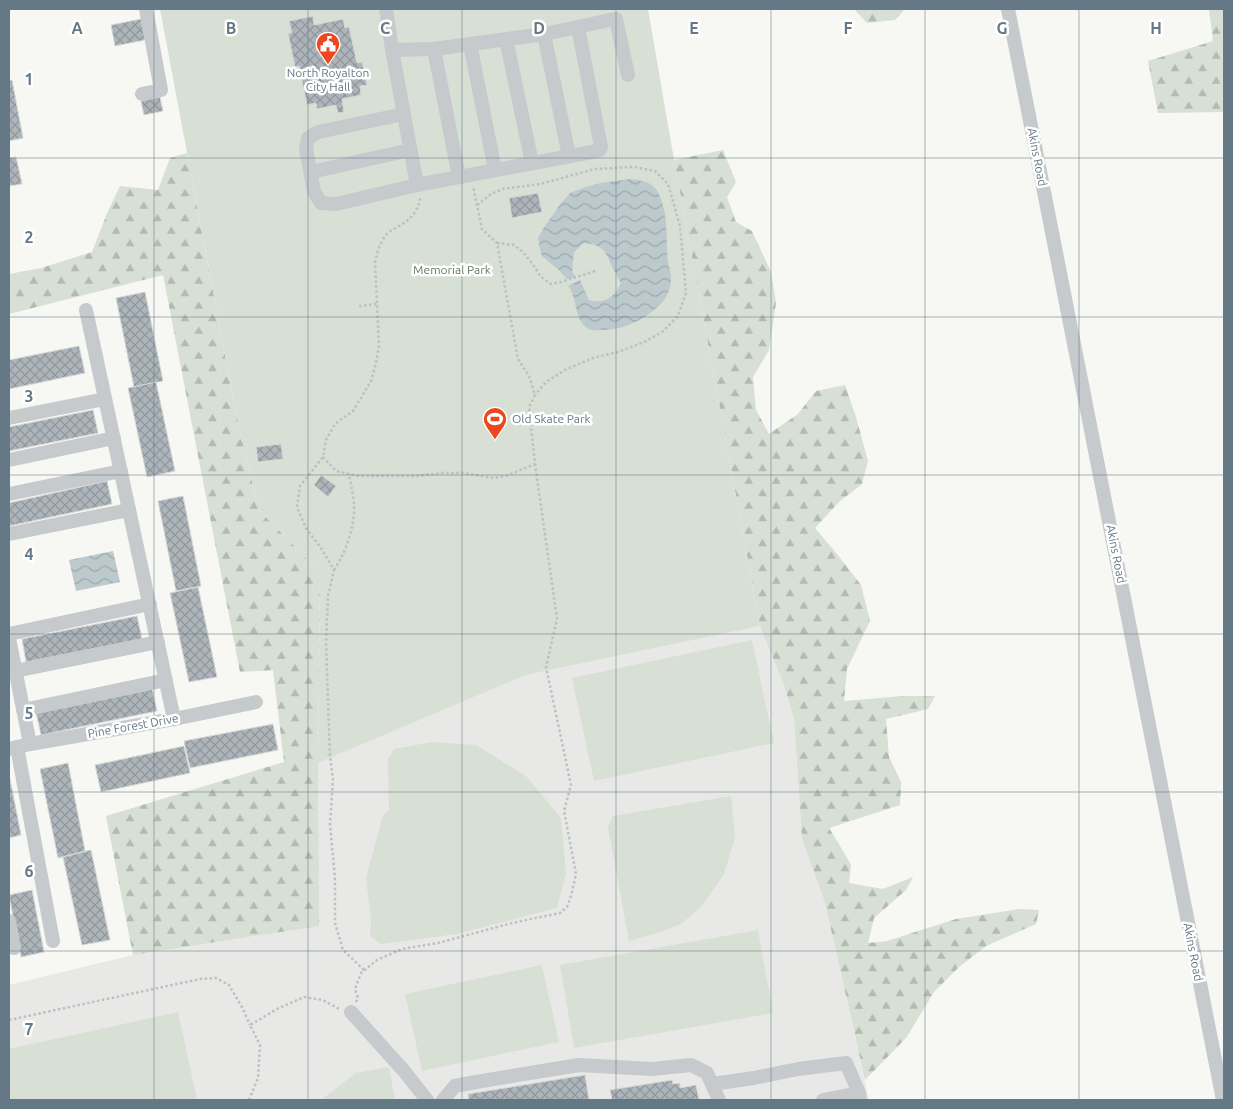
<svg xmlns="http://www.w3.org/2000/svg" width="1233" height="1109" viewBox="0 0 1233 1109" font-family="Ubuntu,sans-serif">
  <defs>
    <pattern id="forest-firs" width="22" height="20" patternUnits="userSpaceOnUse" patternTransform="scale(1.25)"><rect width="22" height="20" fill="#d8dfd4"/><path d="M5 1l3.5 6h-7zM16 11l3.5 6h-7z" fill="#b3bab2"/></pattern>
    <pattern id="water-waves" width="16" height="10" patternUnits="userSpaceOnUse" patternTransform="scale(1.25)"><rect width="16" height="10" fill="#bcc9cd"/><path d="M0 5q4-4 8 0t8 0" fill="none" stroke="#9ca8ac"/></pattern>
    <pattern id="building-cross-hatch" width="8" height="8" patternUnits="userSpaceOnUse" patternTransform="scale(1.25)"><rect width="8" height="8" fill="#adb5bb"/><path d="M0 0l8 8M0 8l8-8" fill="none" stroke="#90989e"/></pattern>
  </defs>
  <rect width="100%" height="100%" fill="#f7f7f3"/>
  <polygon fill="#e8e9e7" points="760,626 784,685 794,719 802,839 825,903 869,1100 9,1100 9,985 133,955 318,926 318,763 526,675"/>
  <g fill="url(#forest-firs)">
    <polygon points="854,9 905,9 895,20 867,23"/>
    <polygon points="1209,9 1224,9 1224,112 1158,113 1148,61 1213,41"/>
    <polygon points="723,150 736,182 727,197 736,222 752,231 771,272 776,303 769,350 753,377 756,410 769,434 798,414 816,391 845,385 856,417 868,461 862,484 839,502 815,528 837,554 861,585 870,621 847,669 844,701 903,696 935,696 928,709 886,719 889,757 901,782 900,805 829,828 839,844 851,865 849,883 883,889 913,877 906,890 874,918 868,943 887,941 956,919 1019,909 1039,910 1036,924 986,946 959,967 934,992 906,1038 865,1080 825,903 802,839 794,719 784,685 760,626 674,160"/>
    <polygon points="187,153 236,413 259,510 320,572 318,763 319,926 133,955 106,816 284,762 273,670 240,672 163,275 9,314 9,274 41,268 92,252 108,211 120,186 158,190 170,158"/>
  </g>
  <g fill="#d8dfd4">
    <polygon points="160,9 648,9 674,160 760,626 526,675 318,763 320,572 259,510 236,413"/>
    <polygon points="752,640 774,743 594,781 572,678"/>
    <polygon points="432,742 476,745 526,776 561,818 566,873 557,908 457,934 381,944 370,936 371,921 366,878 383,815 389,810 388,759 394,749"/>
    <polygon points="731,796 735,837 724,874 702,906 681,924 654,934 629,941 608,827 613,816"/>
    <polygon points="758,930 773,1013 574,1048 560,965"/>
    <polygon points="542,965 559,1042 422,1071 405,994"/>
    <polygon points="178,1012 197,1100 9,1100 9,1049"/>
    <polygon points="389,1067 395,1100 321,1100 356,1073"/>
  </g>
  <g fill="url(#water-waves)">
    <path d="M630,179C639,180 649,181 655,188C659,192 661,200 663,205C668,224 666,244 668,263C669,268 671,273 671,278C671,282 670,289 668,293C662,308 639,322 623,327C616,329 608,330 601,330C597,330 593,331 589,329C573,321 578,297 568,286L580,280L589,300C605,304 614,298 621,283C618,277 614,271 611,264C604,249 602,245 584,243L574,252L572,272L576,277L567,279L559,270L542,256L540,249L538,238L545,226L562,202L570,193L586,187L601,183Z"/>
    <polygon points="113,551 120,582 76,591 69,560"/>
  </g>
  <g fill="url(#building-cross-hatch)" stroke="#d8d8d6">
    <polygon points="313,16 314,25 343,19 345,28 349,27 357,63 362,62 367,85 360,86 361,95 342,99 344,112 338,113 336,105 317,109 316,103 307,105 299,66 295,67 288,33 292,33 289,21"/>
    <polygon points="141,19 145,40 115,46 111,25"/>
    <polygon points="12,80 23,138 9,141 9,81"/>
    <polygon points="160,97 163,111 144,115 141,101"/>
    <polygon points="16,157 22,184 9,186 9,158"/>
    <polygon points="538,193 542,212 512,218 509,198"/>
    <polygon points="145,292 163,381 134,387 116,298"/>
    <polygon points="79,346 85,373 9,389 9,360"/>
    <polygon points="156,382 175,471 147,477 128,388"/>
    <polygon points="93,410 98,433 9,451 9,427"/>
    <polygon points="281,444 283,459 258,462 256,447"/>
    <polygon points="321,475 336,486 328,497 314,485"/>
    <polygon points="107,481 112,504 9,526 9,503"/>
    <polygon points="183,496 201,586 176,591 158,501"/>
    <polygon points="198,587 217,677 189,682 170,593"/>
    <polygon points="137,616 142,639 26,662 22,639"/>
    <polygon points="152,688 157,711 41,735 36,712"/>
    <polygon points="273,724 278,750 190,768 184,741"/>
    <polygon points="184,746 190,773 101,792 95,765"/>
    <polygon points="68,763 85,851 58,858 40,769"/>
    <polygon points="9,774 21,835 9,838"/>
    <polygon points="91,850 110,940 82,945 63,857"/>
    <polygon points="32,890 44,952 21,957 9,895"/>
    <polygon points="585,1075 589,1100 469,1100 468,1094"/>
    <polygon points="672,1080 673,1084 680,1083 680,1088 696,1085 699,1100 612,1100 610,1090"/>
  </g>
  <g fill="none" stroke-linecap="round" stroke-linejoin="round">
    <g stroke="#bdc0c2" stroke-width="2.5" stroke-dasharray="2.5 2.5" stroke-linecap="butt">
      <polyline points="477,205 491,194 502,189 540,184 595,169 634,167 655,171 668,184 680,226 686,293 678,316 662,332 644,342 618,352 593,358 565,370 546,382 535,395"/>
      <polyline points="497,243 514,245 523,252 532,263 541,277 551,284 561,282 595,271"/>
      <polyline points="359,306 377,304"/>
      <polyline points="323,457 336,471 358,476 416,476 442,473 463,473 494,478 506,476 535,464 529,407 535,395 529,376 518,359 497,243 482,229 473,186"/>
      <path d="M334,570C345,553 352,534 354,514C355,501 351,487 349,474"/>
      <path d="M364,970L343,950L335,923V879L330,824L333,779L330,756L326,643L328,596L334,570L321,548L306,528L297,507L300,486L323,457L326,440L335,424L353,411L371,381L376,363L379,346L375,263C377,252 380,242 387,234C392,229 398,227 404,223C413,217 419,208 420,198"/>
      <polyline points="356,1002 358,998 355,989 361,973 377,960 402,949 438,943 512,923 560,913 567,907 571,896 576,874 564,811 571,785 546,667 557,619 535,464"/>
      <polyline points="9,1020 200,979 216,978 229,985 242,1007 250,1025"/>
      <polyline points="249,1100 258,1078 260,1045 250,1025 277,1009 304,997 323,1000 339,1009"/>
    </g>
    <g stroke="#c6cacd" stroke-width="14">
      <polyline points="386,9 392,50 417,185 597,151 600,150 601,147 578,27 544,34 434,49 392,50"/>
      <polyline points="1008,9 1223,1100"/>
      <polyline points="578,27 614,19 616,19 628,75"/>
      <polyline points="544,34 569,156"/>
      <polyline points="506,39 532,163"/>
      <polyline points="470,44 495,170"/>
      <polyline points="434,49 459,177"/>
      <polyline points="142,94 161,90 146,9"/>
      <polyline points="404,114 318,132 308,138 306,149 314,192 321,203 336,204 417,185"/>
      <polyline points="311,172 410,150"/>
      <polyline points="86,310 174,719"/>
      <polyline points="9,418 105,399"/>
      <polyline points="9,460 114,438"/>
      <polyline points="9,494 121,471"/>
      <polyline points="9,534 129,510"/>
      <polyline points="9,634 150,604"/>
      <polyline points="9,638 30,744"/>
      <polyline points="15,671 158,642"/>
      <polyline points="23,710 166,680"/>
      <polyline points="17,747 53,941"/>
      <polyline points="9,749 30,744 174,719 256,702"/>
      <polyline points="9,921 14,948"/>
      <polyline points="351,1012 404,1071 427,1100"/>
      <polyline points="712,1084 754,1078 798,1069 846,1063 859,1093 860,1100"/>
      <polyline points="443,1100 455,1086 476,1082 579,1065 652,1069 691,1065 707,1073 719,1100"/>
      <polyline points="823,1100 859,1093"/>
    </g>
  </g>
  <path fill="none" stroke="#647886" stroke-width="1" stroke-opacity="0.55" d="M154,9V1100M308,9V1100M462,9V1100M616,9V1100M771,9V1100M925,9V1100M1079,9V1100M9,158H1224M9,317H1224M9,475H1224M9,634H1224M9,792H1224M9,951H1224"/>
  <defs>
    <g id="civic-pin" transform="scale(1.25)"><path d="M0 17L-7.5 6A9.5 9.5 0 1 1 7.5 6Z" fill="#ec471f" stroke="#fff"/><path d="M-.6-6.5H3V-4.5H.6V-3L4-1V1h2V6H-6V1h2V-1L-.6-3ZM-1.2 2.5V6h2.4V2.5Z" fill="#fff"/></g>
    <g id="stadium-pin" transform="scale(1.25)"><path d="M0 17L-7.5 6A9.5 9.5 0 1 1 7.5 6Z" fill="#ec471f" stroke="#fff"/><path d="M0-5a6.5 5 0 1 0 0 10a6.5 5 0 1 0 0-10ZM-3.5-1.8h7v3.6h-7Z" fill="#fff"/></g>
  </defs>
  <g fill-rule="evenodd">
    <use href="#civic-pin" x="328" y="44"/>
    <use href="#stadium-pin" x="495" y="419"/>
  </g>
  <g text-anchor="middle" stroke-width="5" stroke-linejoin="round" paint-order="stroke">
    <g font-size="12" fill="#647886" stroke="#fff">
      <text x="328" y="77">North Royalton<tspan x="328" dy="14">City Hall</tspan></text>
      <text x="512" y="423" text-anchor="start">Old Skate Park</text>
    </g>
    <g font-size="12" fill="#647886" stroke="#fff">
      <text transform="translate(1037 157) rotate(79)" y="4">Akins Road</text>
      <text transform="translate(1116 554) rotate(79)" y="4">Akins Road</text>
      <text transform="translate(133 726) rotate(-10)" y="4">Pine Forest Drive</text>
      <text transform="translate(1193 952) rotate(79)" y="4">Akins Road</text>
    </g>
    <g font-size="12" fill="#667860" stroke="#fff">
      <text x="452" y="274">Memorial Park</text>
    </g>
  </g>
  <g font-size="16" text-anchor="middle" font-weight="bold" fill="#647886" stroke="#fff" stroke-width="5" stroke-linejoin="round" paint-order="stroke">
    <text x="77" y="34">A</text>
    <text x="231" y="34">B</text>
    <text x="385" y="34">C</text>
    <text x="539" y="34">D</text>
    <text x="694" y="34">E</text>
    <text x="848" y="34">F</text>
    <text x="1002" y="34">G</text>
    <text x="1156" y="34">H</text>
    <text x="29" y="85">1</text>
    <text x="29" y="243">2</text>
    <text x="29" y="402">3</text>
    <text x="29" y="560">4</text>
    <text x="29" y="719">5</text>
    <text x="29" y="877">6</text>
    <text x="29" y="1035">7</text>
  </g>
  <rect width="1233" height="1109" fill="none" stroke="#647886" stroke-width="20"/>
</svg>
